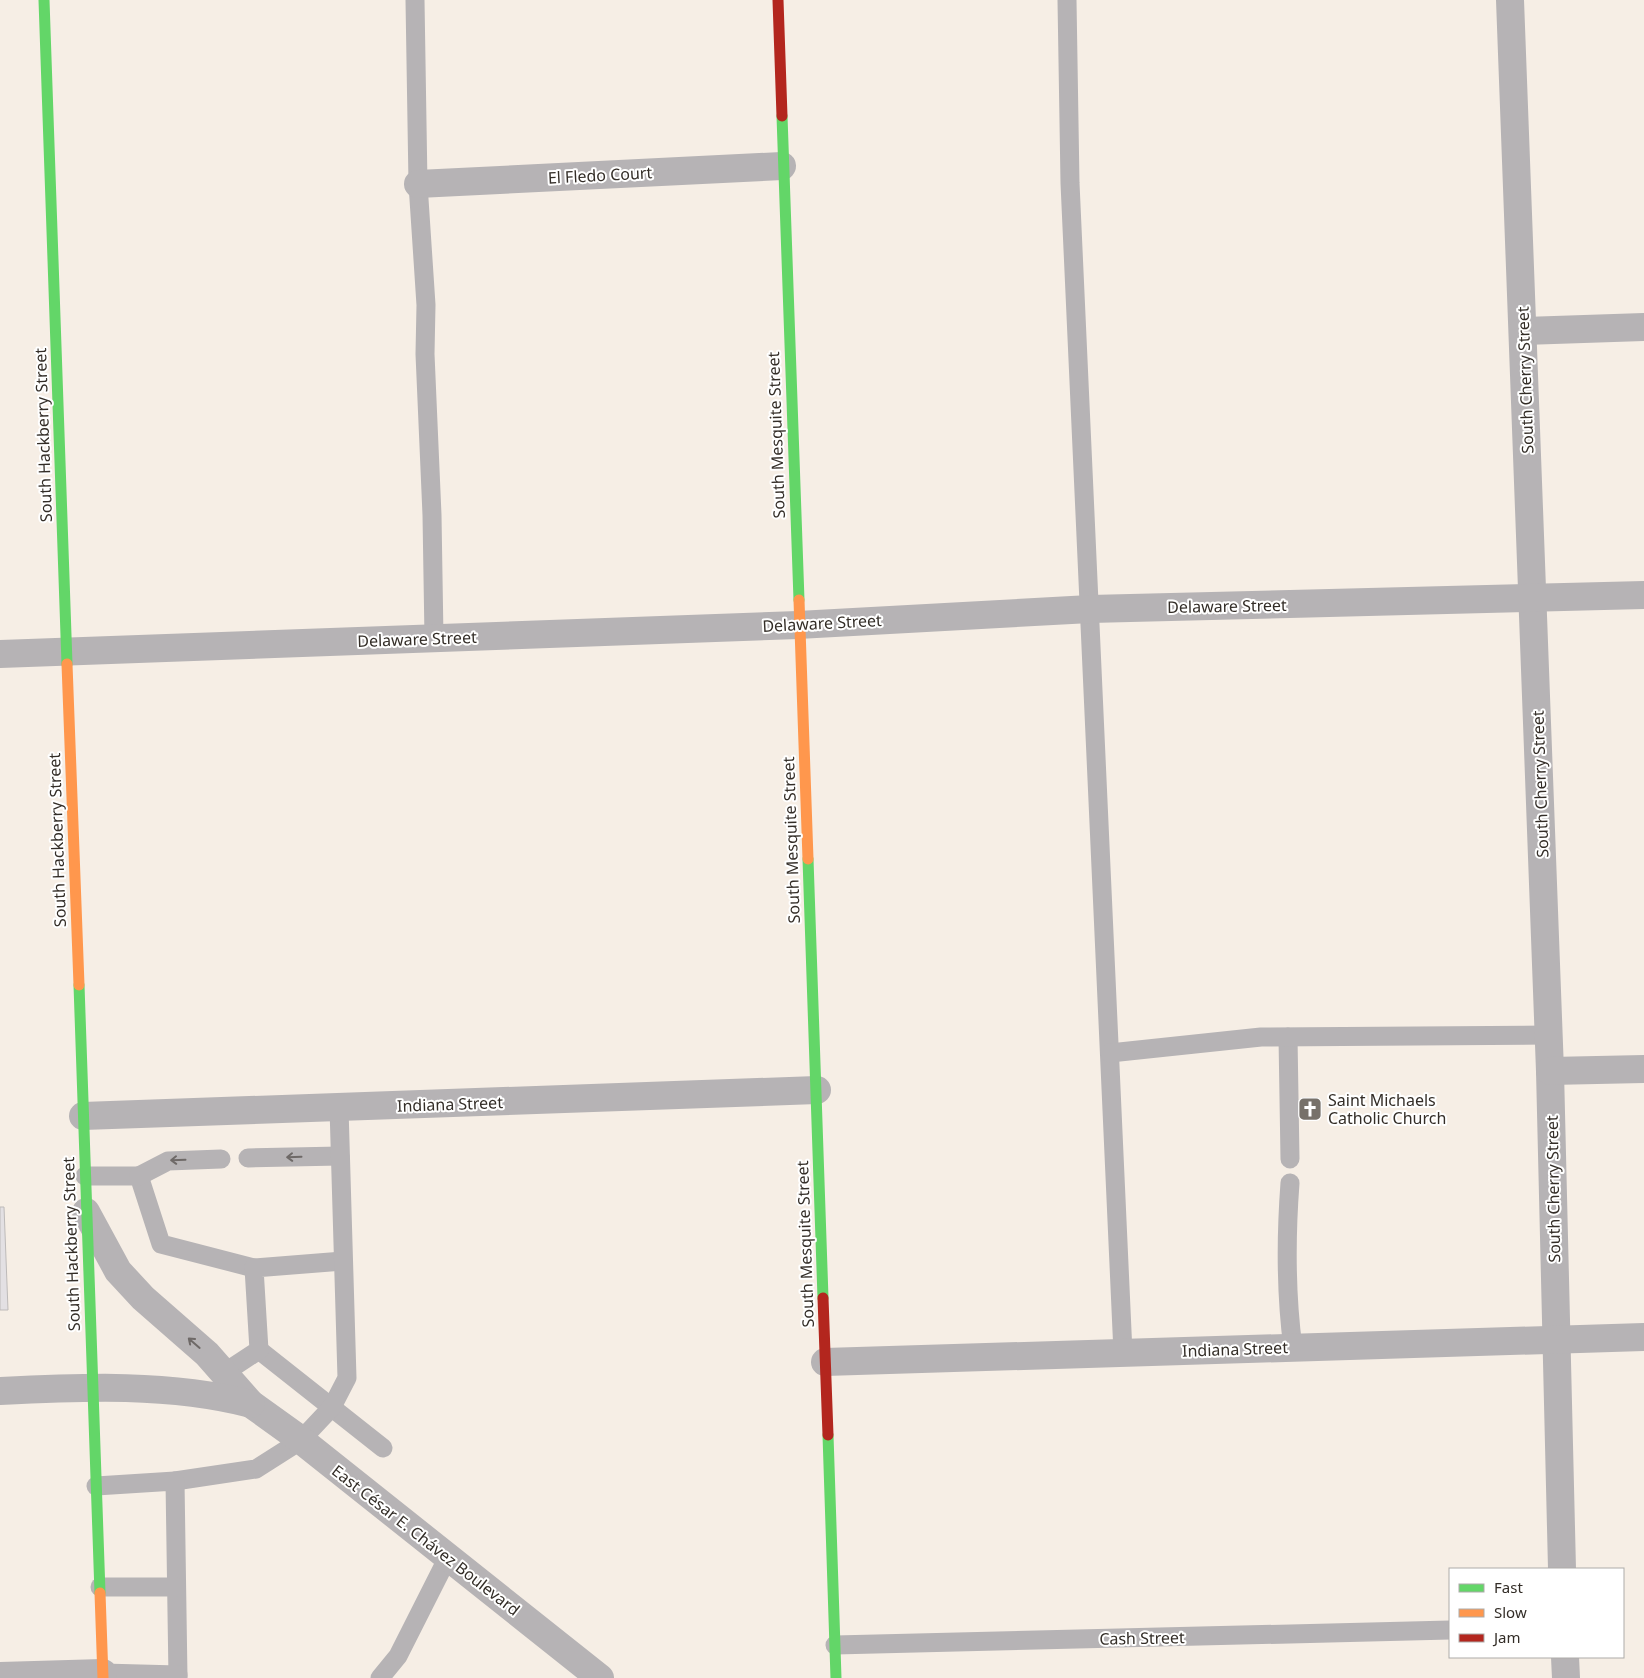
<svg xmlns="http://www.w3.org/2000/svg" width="1644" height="1678" viewBox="0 0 1644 1678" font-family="'Noto Sans',sans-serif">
  <rect width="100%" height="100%" fill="#f6eee5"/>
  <polygon fill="#e3e0e3" stroke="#bdbab9" points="0,1207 4,1207 8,1310 0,1310"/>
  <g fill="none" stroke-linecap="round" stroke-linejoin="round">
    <g stroke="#b6b3b5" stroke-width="19">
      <polyline points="415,0 418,184 426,305 425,354 432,515 434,638"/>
      <polyline points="1067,0 1070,183 1123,1353"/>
      <polyline points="1288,1037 1290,1159"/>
      <polyline points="1110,1053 1261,1037 1549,1035"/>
      <polyline points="248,1158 340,1156"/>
      <polyline points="85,1176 139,1176 161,1244 254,1268"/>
      <polyline points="139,1176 168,1161 221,1159"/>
      <path d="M1290,1183C1286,1236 1286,1295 1293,1348"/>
      <polyline points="259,1350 383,1448"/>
      <polyline points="224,1373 259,1350 254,1268 343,1261"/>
      <polyline points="175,1481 256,1469 300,1441 332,1407 347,1378 339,1108"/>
      <polyline points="96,1486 175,1481 178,1678"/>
      <polyline points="100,1587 176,1587"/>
      <polyline points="835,1645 1450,1630"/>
      <polyline points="103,1673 178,1675"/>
      <polyline points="380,1678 398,1656 448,1557"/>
    </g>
    <g stroke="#b6b3b5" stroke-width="28">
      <polyline points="1510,0 1550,1071 1562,1569"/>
      <polyline points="418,184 782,166"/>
      <polyline points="1523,331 1644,327"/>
      <polyline points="0,654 798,625 1090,609 1644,595"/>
      <polyline points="1550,1071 1644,1069"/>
      <polyline points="83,1116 817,1090"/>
      <polyline points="86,1212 118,1271 143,1298 207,1354 251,1404 297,1437 600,1678"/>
      <polyline points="825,1362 1644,1337"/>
      <path d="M0,1391C83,1387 170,1383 251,1404"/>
      <polyline points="1565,1657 1566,1678"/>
      <polyline points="0,1676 103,1673"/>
    </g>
    <g stroke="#63d668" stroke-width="11">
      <polyline points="44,0 67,664"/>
      <polyline points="782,116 799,600"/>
      <polyline points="808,859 823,1298"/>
      <polyline points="79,985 100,1593"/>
      <polyline points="828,1435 836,1678"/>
    </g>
    <g stroke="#ff974d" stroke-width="11">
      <polyline points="799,600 808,859"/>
      <polyline points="67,664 79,985"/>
      <polyline points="100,1593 103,1678"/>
    </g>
    <g stroke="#b3261e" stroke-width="11">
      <polyline points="778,0 782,116"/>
      <polyline points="823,1298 828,1435"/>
    </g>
  </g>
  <defs><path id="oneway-shaft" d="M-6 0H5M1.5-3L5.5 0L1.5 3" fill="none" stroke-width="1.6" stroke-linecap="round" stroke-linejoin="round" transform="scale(1.25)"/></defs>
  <g stroke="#6e6967">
    <use href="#oneway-shaft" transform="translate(294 1157) rotate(178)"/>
    <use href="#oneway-shaft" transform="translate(178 1160) rotate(178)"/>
    <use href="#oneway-shaft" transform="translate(194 1343) rotate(-139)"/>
  </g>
  <defs>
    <g id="church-square" transform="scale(1.25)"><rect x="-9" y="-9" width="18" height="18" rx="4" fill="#77716a" stroke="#fff"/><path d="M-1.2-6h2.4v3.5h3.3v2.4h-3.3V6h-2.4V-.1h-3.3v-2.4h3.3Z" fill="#fff"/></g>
  </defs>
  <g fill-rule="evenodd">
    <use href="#church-square" x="1310" y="1109"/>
  </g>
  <g text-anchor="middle" stroke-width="4" stroke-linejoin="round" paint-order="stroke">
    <g font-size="16" fill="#332d27" stroke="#fff">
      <text transform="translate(600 175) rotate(-3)" y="6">El Fledo Court</text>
      <text transform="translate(1525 380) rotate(-92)" y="6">South Cherry Street</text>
      <text transform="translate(43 435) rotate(-92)" y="6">South Hackberry Street</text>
      <text transform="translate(776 435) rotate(-92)" y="6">South Mesquite Street</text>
      <text transform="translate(1227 606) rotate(-1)" y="6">Delaware Street</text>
      <text transform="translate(822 623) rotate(-3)" y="6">Delaware Street</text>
      <text transform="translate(417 639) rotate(-2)" y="6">Delaware Street</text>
      <text transform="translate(1540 784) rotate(-92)" y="6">South Cherry Street</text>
      <text transform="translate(57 840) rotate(-92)" y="6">South Hackberry Street</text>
      <text transform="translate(791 840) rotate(-92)" y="6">South Mesquite Street</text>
      <text transform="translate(450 1104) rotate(-2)" y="6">Indiana Street</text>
      <text transform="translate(1553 1189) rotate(-91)" y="6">South Cherry Street</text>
      <text transform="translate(71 1244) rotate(-92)" y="6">South Hackberry Street</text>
      <text transform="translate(805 1244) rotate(-92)" y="6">South Mesquite Street</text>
      <text transform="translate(1235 1349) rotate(-2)" y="6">Indiana Street</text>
      <text transform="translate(426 1540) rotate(38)" y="6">East César E. Chávez Boulevard</text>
      <text transform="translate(1142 1638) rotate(-1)" y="6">Cash Street</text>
    </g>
    <g font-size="16" fill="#332d27" stroke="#fff" text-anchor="start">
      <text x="1328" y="1106">Saint Michaels<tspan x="1328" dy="18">Catholic Church</tspan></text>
    </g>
  </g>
  <rect x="1449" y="1568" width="175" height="90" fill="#ffffff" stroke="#adaba9"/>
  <rect x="1459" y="1584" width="25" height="8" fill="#63d668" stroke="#adaba9"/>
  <text x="1494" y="1593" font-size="15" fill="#332d27">Fast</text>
  <rect x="1459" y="1609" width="25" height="8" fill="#ff974d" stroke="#adaba9"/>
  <text x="1494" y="1618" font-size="15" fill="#332d27">Slow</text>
  <rect x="1459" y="1634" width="25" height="8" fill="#b3261e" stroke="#adaba9"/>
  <text x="1494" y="1643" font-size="15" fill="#332d27">Jam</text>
</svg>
